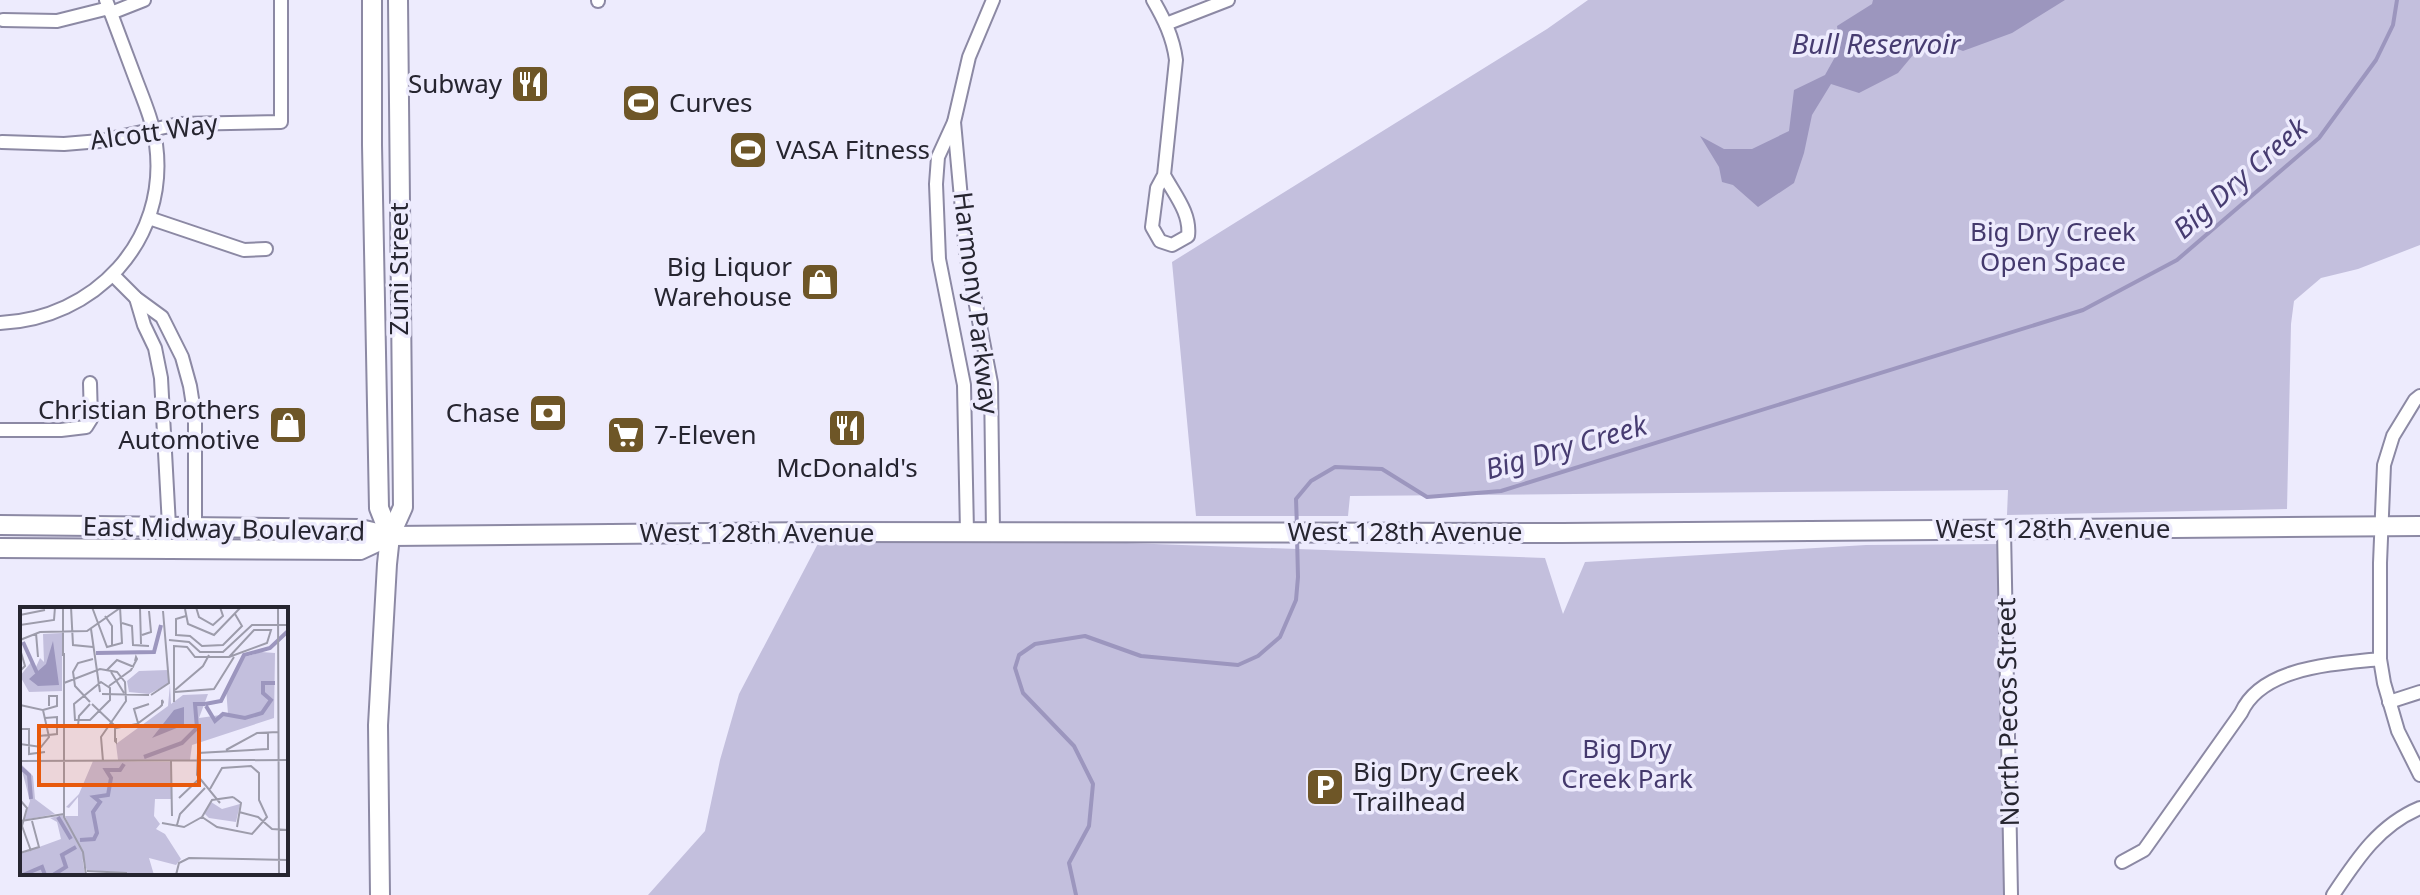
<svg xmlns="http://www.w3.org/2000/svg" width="2420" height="895" viewBox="0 0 2420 895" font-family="'Noto Sans',sans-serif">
  <rect width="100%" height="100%" fill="#edebfd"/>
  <g fill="#c3bfdd">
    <polygon points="1588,0 2420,0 2420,245 2358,269 2321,278 2294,301 2291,324 2287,509 2007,515 2008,490 1350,496 1348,516 1196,516 1172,262 1547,29"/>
    <polygon points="824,532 1545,558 1563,614 1585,562 1866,545 2005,544 2010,895 648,895 705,831 720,760 739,694"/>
  </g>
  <polygon fill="#9c96be" points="1873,0 2065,0 2012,33 1963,51 1947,45 1913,55 1898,73 1859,93 1831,84 1812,115 1804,153 1794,183 1758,207 1733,185 1722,182 1719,167 1700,136 1724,149 1752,149 1789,131 1794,90 1825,75 1840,48 1837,26 1872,4"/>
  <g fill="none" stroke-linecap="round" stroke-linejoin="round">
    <g stroke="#9c96be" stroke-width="4">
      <polyline points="1297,528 1296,499 1311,481 1335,467 1382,469 1427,497 1501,491 2083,310 2177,260 2319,138 2376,60 2393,25 2397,0"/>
      <polyline points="1076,895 1069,863 1089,826 1093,784 1074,746 1023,693 1015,668 1019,655 1035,644 1085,636 1141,656 1238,665 1258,656 1280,637 1296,600 1298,577 1297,537"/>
    </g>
    <g stroke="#8c89a4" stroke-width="16">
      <g id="street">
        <polyline points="598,0 598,1"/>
        <path d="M1153,0C1164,19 1173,37 1176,60L1164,175L1157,188L1152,227L1160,241L1172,245L1188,236C1191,213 1174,194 1164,175"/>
        <polyline points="111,13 144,0"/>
        <polyline points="3,20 57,21 109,8"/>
        <polyline points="1166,24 1228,0"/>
        <polyline points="954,122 966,253 991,383 993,532"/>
        <polyline points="2,142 64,144 100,141 179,124 281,122 281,0"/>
        <polyline points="149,218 244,250 266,249"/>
        <polyline points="113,275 136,298 162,317 182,357 190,386 195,418 195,526"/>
        <polyline points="136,298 144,325 155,348 161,378 169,526"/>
        <path d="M0,323C94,319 169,241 156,144C153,122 144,101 136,80C126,53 116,27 106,0"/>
        <polyline points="2420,396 2415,400 2393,436 2384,465 2380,563 2380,659 2384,683 2398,731 2420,775"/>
        <polyline points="0,430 61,430 86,427 91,419 90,383"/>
        <polyline points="2004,530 2011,895"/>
        <polyline points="967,532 964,385 939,259 936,184 938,157 954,122 969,57 993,0"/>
        <polyline points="2389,702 2420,692"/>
        <path d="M2122,862L2144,850L2241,713C2262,666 2336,664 2380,659"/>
        <path d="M2333,895C2357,859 2379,825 2420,808"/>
      </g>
    </g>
    <g stroke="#8c89a4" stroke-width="22">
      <g id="secondary">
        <polyline points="372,0 372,145 379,508 390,536"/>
        <polyline points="0,525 360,529 390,536 824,532 1562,533 2420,526"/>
        <polyline points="0,548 360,550 390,536"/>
        <polyline points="380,895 378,725 387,564 390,536 403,507 398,0"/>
      </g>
    </g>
    <use href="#street" stroke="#fff" stroke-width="12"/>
    <use href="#secondary" stroke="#fff" stroke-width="18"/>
  </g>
  <defs>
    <g id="restaurant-square" transform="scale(2)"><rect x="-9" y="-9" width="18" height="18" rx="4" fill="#6e5627" stroke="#edebfd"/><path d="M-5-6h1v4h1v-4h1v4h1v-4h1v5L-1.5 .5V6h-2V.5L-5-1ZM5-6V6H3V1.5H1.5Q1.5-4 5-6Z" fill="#fff"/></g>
    <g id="stadium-square" transform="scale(2)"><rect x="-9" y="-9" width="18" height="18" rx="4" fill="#6e5627" stroke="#edebfd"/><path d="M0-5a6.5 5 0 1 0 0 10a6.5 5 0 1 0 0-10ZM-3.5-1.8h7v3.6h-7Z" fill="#fff"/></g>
    <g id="shop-square" transform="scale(2)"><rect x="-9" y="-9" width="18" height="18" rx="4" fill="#6e5627" stroke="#edebfd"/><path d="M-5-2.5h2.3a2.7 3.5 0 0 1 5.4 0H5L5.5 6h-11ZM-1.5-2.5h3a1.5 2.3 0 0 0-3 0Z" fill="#fff"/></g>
    <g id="bank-square" transform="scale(2)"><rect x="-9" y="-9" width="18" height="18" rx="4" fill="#6e5627" stroke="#edebfd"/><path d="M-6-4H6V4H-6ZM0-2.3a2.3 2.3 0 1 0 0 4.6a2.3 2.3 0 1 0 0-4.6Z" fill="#fff"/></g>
    <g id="supermarket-square" transform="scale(2)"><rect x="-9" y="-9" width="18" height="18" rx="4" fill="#6e5627" stroke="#edebfd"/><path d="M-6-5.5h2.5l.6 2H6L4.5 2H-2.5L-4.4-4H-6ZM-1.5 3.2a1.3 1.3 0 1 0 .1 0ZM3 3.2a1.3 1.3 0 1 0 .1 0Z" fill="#fff"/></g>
    <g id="parking-square" transform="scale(2)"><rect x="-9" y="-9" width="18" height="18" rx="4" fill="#6e5627" stroke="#edebfd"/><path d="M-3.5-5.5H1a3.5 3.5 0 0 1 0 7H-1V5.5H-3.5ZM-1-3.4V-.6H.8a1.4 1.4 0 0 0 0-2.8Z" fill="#fff"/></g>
  </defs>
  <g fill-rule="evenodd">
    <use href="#restaurant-square" x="530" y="84"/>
    <use href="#stadium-square" x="641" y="103"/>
    <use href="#stadium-square" x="748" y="150"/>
    <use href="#shop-square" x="820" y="282"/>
    <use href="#bank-square" x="548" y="413"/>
    <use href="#shop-square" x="288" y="425"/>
    <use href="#restaurant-square" x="847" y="428"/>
    <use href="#supermarket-square" x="626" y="435"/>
    <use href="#parking-square" x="1325" y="787"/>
  </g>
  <g text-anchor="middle" stroke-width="7" stroke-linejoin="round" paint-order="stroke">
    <g font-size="26" fill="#262530" stroke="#edebfd" text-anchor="end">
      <text x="502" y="93">Subway</text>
      <text x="669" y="112" text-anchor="start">Curves</text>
      <text x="776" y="159" text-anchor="start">VASA Fitness</text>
      <text x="792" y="276">Big Liquor<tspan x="792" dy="30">Warehouse</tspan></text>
      <text x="260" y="419">Christian Brothers<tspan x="260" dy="30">Automotive</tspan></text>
      <text x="520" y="422">Chase</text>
      <text x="654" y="444" text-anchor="start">7-Eleven</text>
      <text x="847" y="477" text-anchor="middle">McDonald's</text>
      <text x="1353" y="781" text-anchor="start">Big Dry Creek<tspan x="1353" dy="30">Trailhead</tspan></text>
    </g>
    <g font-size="26" fill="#262530" stroke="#edebfd">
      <text transform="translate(154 132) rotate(-8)" y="9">Alcott Way</text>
      <text transform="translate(399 269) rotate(-90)" y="9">Zuni Street</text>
      <text transform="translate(976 303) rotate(83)" y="9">Harmony Parkway</text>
      <text transform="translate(224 529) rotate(1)" y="9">East Midway Boulevard</text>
      <text x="2053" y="538">West 128th Avenue</text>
      <text x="1405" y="541">West 128th Avenue</text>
      <text x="757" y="542">West 128th Avenue</text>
      <text transform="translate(2008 712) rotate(-91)" y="9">North Pecos Street</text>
    </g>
    <g font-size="26" fill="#44396d" stroke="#edebfd">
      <text x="2053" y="241">Big Dry Creek<tspan x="2053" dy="30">Open Space</tspan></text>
      <text x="1627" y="758">Big Dry<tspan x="1627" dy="30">Creek Park</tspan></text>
    </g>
    <g font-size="28" font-style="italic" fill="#473c71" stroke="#edebfd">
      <text x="1876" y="54">Bull Reservoir</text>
      <text transform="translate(2240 178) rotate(-41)" y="10">Big Dry Creek</text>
      <text transform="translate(1566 447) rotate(-16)" y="10">Big Dry Creek</text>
    </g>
  </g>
  <g transform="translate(20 607)">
    <rect width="268" height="268" fill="#edebfd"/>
    <path d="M42,26V84L9,85L0,69L12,54L16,60L20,51L24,55L23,27ZM241,45L255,46L254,111L172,138L170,153H98L96,137L148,99L150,77L151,97L163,88L188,87L179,111L208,107L206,81L225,50ZM148,63V77L129,87L109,85L107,74L119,64ZM73,154L151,155L152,192H135L134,209L140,217L136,222L145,227L161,252L156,258L129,251L134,268L67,263L45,209H58V190L49,201L46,200L59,187ZM0,156L13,169L15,192L35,207L4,213L10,194ZM191,195L202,202L220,197L216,215L189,211L184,206ZM43,208L61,242L65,268H0V247L41,232L37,215L30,211Z" fill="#c3bfdd"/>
    <path d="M33,34L39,78L18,79L9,72L26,57ZM164,100V118L132,131L154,103Z" fill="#9c96be"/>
    <path fill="none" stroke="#9c96be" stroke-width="4" d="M3,35L17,66M76,46L134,45L141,18M185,97L201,94L224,48L250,41L268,24M186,99L195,114L203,107L225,111L242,106L251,93L243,86V76H255M124,150L162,136L177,121L175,97H185M0,160L9,168L11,192M38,210L51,232M60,233L74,232L77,226L73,205L80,195L74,190L88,188L91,171L86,163H100L104,157M3,268L22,260L25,268M33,268L46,260L42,248L56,240"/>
    <path fill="none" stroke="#9d9cab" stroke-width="2" d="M51,0L53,38L73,40M72,0L87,40L102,36L100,0M176,0L179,10L193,18L203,9L200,0M258,0L259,268M120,1L121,37M165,2L168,17L194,28L221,0M0,8L25,3M85,9L92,19V39M102,16L112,19L113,38L129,39M0,18L34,13L35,0M71,22L80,85M16,26L18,50M122,28L131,25L129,4M156,28L170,29L182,39L203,38L222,19L215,7M156,29V12L166,9M0,33L20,25L67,24L100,1L169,0M149,33L169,35L180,45H203L232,18H268M0,42L5,59L0,64M44,46V210L63,245L66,268M43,49V0M87,63L97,53L114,60M91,65L104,86M81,75L90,81V93L70,113H55L54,97ZM44,76L80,62L97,65L105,75L106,94L81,130L83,154M89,79L111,63L117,52L116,50L115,54M155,83L183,59L189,48M155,85L194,82L214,50M82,87L129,88M131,88L149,76L143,4M70,95L55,79L53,65L58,56L73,52M154,95V39L167,40L175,50H209L234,23H251L247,36L209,50M72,97L95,119V134L96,135V131M0,98L23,103L29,130L21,140L0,137M23,103L37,99V89H29V99M118,116L114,102L129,97M58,119L59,109L70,97M96,121L117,117L140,100L142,98V97L143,95L142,93V98M19,129L37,127V110L25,111M206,143L237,126L258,125M0,148L1,122H9V147L25,145M0,154L268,153M151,154L152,209M213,190L221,196L217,220M159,191L179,172M0,193L7,201L2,219L11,244M200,196L177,168L178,146L248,142V125M219,205L238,210L252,222L268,223M182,210L197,220L232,227L247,210L239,193V166L231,159L202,161L190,182M182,210L192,193L213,190M1,214L44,207M142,216L164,220L182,210M157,218L160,207L185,181M0,246L19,240L12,214M67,264L107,266M156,268L159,256L169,251L268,253"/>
    <path fill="#e8590c" fill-opacity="0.15" stroke="#e8590c" stroke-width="4" d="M19,119H179V178H19Z"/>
    <rect width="268" height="268" fill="none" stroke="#262530" stroke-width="4"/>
  </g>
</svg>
